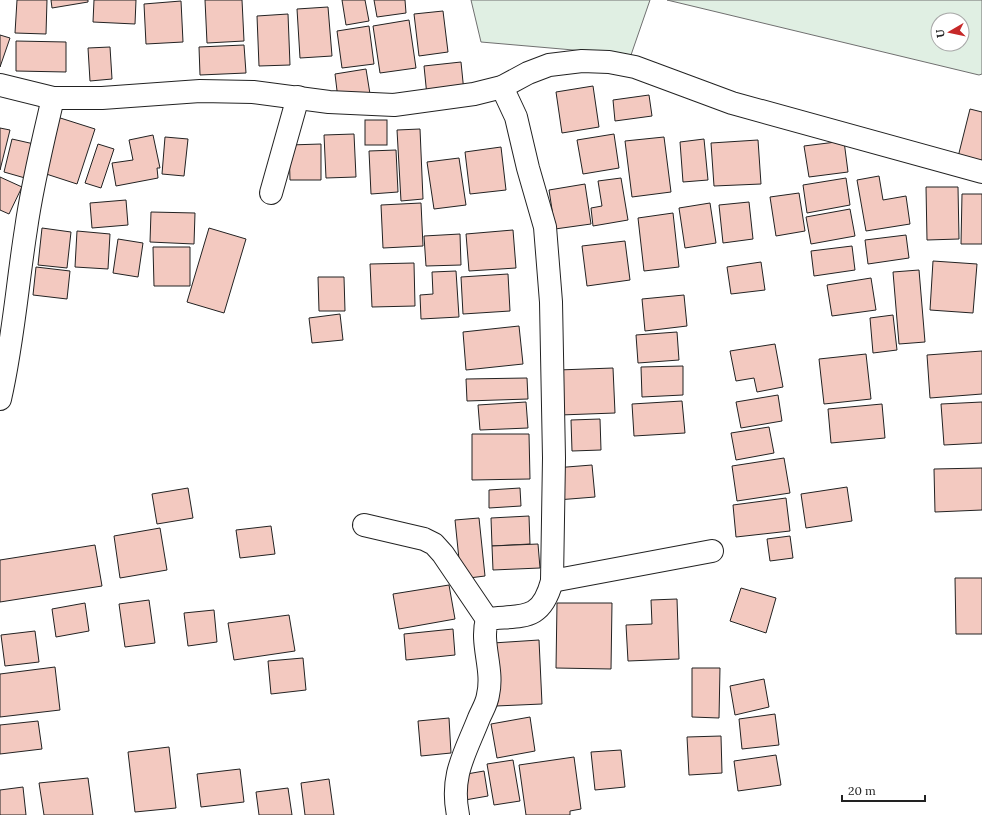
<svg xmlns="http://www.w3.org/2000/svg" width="982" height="815" viewBox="0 0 982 815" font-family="Lora,serif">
  <rect width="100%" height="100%" fill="#fff"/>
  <g fill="#e0efe3" stroke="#6f6f6f" fill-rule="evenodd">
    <polygon points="471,0 650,0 631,55 481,42"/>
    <path d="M667,0H982V74L979,75ZM938,20H962V44H938Z"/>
  </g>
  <g fill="#f3c9c0" stroke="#222">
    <polygon points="17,0 47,0 46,34 15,33"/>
    <polygon points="51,0 88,0 88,2 52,8"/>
    <polygon points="94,0 136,0 135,24 93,22"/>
    <polygon points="205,0 242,0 244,41 207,43"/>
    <polygon points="342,0 365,0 369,21 346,25"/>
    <polygon points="374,0 405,0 406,13 377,17"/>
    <polygon points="181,1 183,42 146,44 144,4"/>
    <polygon points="328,7 332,56 300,58 297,9"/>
    <polygon points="443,11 448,52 419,56 414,14"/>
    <polygon points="288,14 290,65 259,66 257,16"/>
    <polygon points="409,20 416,68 380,73 373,26"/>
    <polygon points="369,26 374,64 342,68 337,31"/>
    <polygon points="0,35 10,38 0,67"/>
    <polygon points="16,41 66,42 66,72 16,71"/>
    <polygon points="244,45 246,73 200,75 199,47"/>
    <polygon points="110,47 112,79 90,81 88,48"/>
    <polygon points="461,62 464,92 427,96 424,66"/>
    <polygon points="366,69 370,94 338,99 335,74"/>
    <polygon points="593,86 599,127 562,133 556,92"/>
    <polygon points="649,95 652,116 615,121 613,100"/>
    <polygon points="970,109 982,112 982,163 958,157"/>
    <polygon points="54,116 95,129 77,184 37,171"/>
    <rect x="365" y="120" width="22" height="25"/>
    <polygon points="0,128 10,130 0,170"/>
    <polygon points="420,129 423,199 401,201 397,130"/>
    <polygon points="354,134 356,177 326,178 324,135"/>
    <polygon points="614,134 619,168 583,174 577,140"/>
    <polygon points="153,135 160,168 157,168 158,178 116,186 112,163 133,160 129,140"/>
    <polygon points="165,137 188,139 184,176 162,174"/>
    <polygon points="664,137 671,192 632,197 625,141"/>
    <polygon points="12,139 34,144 25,178 4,172"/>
    <polygon points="704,139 708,180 683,182 680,142"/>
    <polygon points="758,140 761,184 714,186 711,143"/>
    <polygon points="844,141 848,172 809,177 804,146"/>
    <polygon points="98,144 114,149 101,188 85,183"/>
    <polygon points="321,144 321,180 290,180 289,145"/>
    <polygon points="501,147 506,190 470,194 465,152"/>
    <polygon points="396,150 398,192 371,194 369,151"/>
    <polygon points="459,158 466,205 434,209 427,162"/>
    <polygon points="879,176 883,200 906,196 910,224 866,231 857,180"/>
    <polygon points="0,177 22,187 9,214 0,210"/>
    <polygon points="621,178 628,220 593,226 591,208 602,206 598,181"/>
    <polygon points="846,178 850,205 807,213 803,185"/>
    <polygon points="585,184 591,224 555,229 549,190"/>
    <polygon points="926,187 958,187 959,239 927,240"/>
    <polygon points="799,193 805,231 776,236 770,197"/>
    <polygon points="962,194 982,194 982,244 961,244"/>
    <polygon points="126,200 128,225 92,228 90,203"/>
    <polygon points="749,202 753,239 723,243 719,205"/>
    <polygon points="421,203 423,246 383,248 381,205"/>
    <polygon points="710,203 716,243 685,248 679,208"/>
    <polygon points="850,209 855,236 811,244 806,217"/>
    <polygon points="151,212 195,213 194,244 150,242"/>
    <polygon points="673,213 679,267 644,271 638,218"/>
    <polygon points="42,228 71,232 67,268 38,265"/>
    <polygon points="209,228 246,239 224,313 187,302"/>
    <polygon points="513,230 516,268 469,271 466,234"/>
    <polygon points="77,231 110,234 108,269 75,267"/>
    <polygon points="460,234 461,265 426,266 424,236"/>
    <polygon points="906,235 909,258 868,264 865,240"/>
    <polygon points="118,239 143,243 138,277 113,273"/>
    <polygon points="625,241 630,280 587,286 582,246"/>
    <polygon points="852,246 855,270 814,276 811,251"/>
    <polygon points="153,247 190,247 190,286 154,286"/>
    <polygon points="933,261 977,264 973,313 930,310"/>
    <polygon points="761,262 765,290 731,294 727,267"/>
    <polygon points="414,263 415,306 372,307 370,264"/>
    <polygon points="36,267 70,271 67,299 33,295"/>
    <polygon points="919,270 925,342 899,344 893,272"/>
    <polygon points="456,271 459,317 421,319 420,295 433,294 432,272"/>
    <polygon points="508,274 510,311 463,314 461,277"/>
    <polygon points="318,277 344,277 345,311 319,311"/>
    <polygon points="871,278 876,310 832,316 827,285"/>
    <polygon points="684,295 687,326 645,331 642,299"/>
    <polygon points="340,314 343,340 312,343 309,318"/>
    <polygon points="893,315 897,350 873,353 870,318"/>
    <polygon points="519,326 523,364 466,370 463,332"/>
    <polygon points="677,332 679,360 638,363 636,335"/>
    <polygon points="775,344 783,387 757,392 754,378 736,381 730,351"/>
    <polygon points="982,351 982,394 930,398 927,355"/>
    <polygon points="866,354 871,399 824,404 819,359"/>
    <polygon points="683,366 683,395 642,397 641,367"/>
    <polygon points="613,368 615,413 560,415 558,370"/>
    <polygon points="527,378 528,399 467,401 466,379"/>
    <polygon points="778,395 782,421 741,428 736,402"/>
    <polygon points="682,401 685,433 634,436 632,404"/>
    <polygon points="526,402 528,428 480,430 478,405"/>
    <polygon points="982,402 982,443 944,445 941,404"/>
    <polygon points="882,404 885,438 831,443 828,409"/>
    <polygon points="600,419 601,450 572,451 571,420"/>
    <polygon points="769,427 774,453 736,460 731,433"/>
    <polygon points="472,434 529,434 530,479 472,480"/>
    <polygon points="784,458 790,493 737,501 732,466"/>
    <polygon points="592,465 595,497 557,500 554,468"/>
    <polygon points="982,468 982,510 935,512 934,469"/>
    <polygon points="847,487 852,521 806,528 801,494"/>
    <polygon points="188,488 193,518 157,524 152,494"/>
    <polygon points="520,488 521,506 489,508 489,490"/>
    <polygon points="786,498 790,531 736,537 733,505"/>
    <polygon points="529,516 530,544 492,546 491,518"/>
    <polygon points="479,518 485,576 461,579 455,520"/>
    <polygon points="271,526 275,554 240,558 236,530"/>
    <polygon points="160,528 167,570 120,578 114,536"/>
    <polygon points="790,536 793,558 770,561 767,539"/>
    <polygon points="538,544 540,568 493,570 492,546"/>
    <polygon points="95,545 102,586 0,602 0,560"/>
    <polygon points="955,578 982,578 982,634 956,634"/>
    <polygon points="449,585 455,619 399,629 393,594"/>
    <polygon points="741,588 776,598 766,633 730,621"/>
    <polygon points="677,599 679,659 628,661 626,625 652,624 651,600"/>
    <polygon points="149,600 155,643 125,647 119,604"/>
    <polygon points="85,603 89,631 56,637 52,609"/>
    <polygon points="557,603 612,603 611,669 556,668"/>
    <polygon points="214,610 217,642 188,646 184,613"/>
    <polygon points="289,615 295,651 234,660 228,623"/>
    <polygon points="453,629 455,655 406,660 404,634"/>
    <polygon points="35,631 39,662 5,666 1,635"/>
    <polygon points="539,640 542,704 496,706 493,643"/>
    <polygon points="303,658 306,690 271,694 268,661"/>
    <polygon points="55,667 60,710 0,717 0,674"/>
    <polygon points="692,668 720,668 719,718 692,717"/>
    <polygon points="764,679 769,707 735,715 730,686"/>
    <polygon points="775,714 779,745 742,749 739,719"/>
    <polygon points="530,717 535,751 497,758 491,724"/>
    <polygon points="449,718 451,753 421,756 418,721"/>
    <polygon points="38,721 42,749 0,754 0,725"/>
    <polygon points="721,736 722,773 689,775 687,737"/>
    <polygon points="169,747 176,808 135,812 128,752"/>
    <polygon points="621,750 625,787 595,790 591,752"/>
    <polygon points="776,755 781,785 738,791 734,761"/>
    <polygon points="574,757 581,809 570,811 570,815 526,815 519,765"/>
    <polygon points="513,760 520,801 494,805 487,764"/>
    <polygon points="240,769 244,802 201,807 197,774"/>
    <polygon points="484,771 488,796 465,800 461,775"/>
    <polygon points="88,778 93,815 44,815 39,783"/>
    <polygon points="329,779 334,815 305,815 301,783"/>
    <polygon points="23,787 26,815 0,815 0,790"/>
    <polygon points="288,788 292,815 259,815 256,792"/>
  </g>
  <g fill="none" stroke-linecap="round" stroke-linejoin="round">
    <g stroke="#222" stroke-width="24">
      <g id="minor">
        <polyline points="0,85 53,98 102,98 200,91 253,92 329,102 394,105 474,94 502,87 528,73 549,65 582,61 609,62 635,67 732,103 982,172"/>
        <polyline points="271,193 298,97"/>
        <path d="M0,399C13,343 17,286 26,229C32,185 43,141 53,98"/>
        <polyline points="364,525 424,539 434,544 443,554 487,619"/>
        <polyline points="552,581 712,551"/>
        <path d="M458,815C450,775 465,754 479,718C482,711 487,703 488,695C494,669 480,644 487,619C523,615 541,622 552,581L554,458L551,302L545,227L528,168L516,117L502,87"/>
      </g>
    </g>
    <use href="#minor" stroke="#fff" stroke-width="22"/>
  </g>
  <g transform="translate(950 32) rotate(261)"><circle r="19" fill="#ffffff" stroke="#a7a7a7"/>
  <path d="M0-3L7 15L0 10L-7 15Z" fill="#c62828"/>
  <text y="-6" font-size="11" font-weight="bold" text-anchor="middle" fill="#222222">U</text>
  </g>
  <path d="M842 795v6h83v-6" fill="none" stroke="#222222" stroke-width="2"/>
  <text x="848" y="795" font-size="12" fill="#222222" stroke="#ffffff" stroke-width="3" paint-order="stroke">20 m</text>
</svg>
